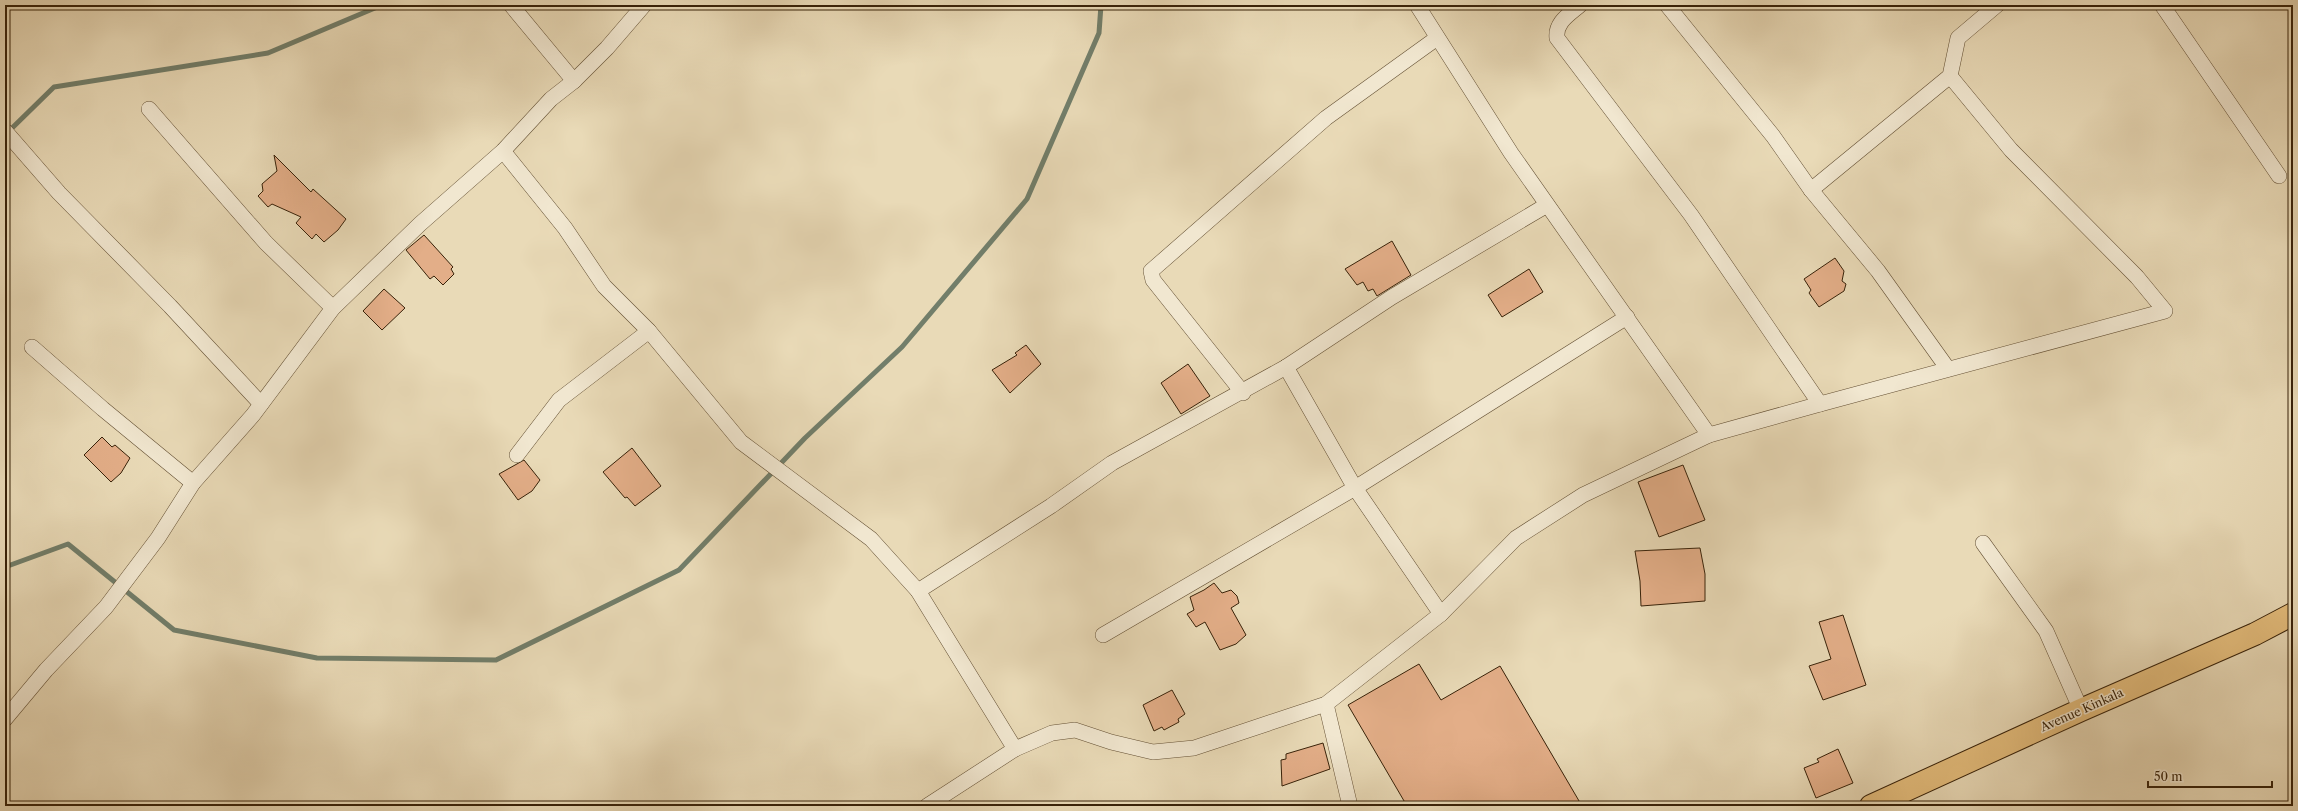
<svg xmlns="http://www.w3.org/2000/svg" width="2298" height="811" viewBox="0 0 2298 811" font-family="'Libre Caslon Text',serif">
  <rect width="100%" height="100%" fill="#e9dab7"/>
  <filter id="stains"><feTurbulence type="fractalNoise" baseFrequency=".005" numOctaves="4"/><feColorMatrix values="0 0 0 0 .2 0 0 0 0 .09 0 0 0 0 .02 0 0 0 .5 -.17"/></filter>
  <radialGradient id="worn" r=".72"><stop offset=".6" stop-color="#630" stop-opacity="0"/><stop offset="1" stop-color="#630" stop-opacity=".3"/></radialGradient>
  <g fill="none" stroke-linecap="round" stroke-linejoin="round">
    <g stroke="#727e6a" stroke-width="5">
      <polyline points="8,132 54,87 268,53 382,5"/>
      <polyline points="5,567 68,544 174,630 317,658 496,660 679,570 805,438 902,347 1027,199 1099,33 1101,5"/>
    </g>
  </g>
  <g fill="#e3ae88" stroke="#382209">
    <polygon points="274,155 311,192 313,189 346,219 338,230 324,242 316,234 312,239 296,223 301,217 272,204 268,207 258,196 263,191 262,184 277,171"/>
    <polygon points="424,235 453,267 451,269 454,274 443,285 434,276 430,279 406,250"/>
    <polygon points="1392,241 1411,275 1377,296 1373,289 1368,291 1363,282 1357,285 1345,269"/>
    <polygon points="1835,258 1844,271 1842,281 1846,284 1844,291 1819,307 1809,293 1811,290 1804,279"/>
    <polygon points="1529,269 1543,292 1502,317 1488,295"/>
    <polygon points="384,289 405,308 382,330 363,311"/>
    <polygon points="1026,345 1041,364 1010,393 992,370 1017,355 1015,353"/>
    <polygon points="1188,364 1210,396 1181,414 1161,383"/>
    <polygon points="102,437 112,447 115,445 130,458 121,473 111,482 84,455"/>
    <polygon points="632,448 661,486 635,506 627,497 625,498 603,472"/>
    <polygon points="524,460 540,480 532,491 518,500 499,474"/>
    <polygon points="1683,465 1705,520 1659,537 1638,482"/>
    <polygon points="1700,548 1705,574 1705,601 1641,606 1640,581 1635,551"/>
    <polygon points="1214,583 1222,593 1231,590 1237,596 1239,603 1231,608 1246,635 1236,644 1220,650 1205,622 1196,627 1187,614 1194,610 1190,597 1204,590"/>
    <polygon points="1843,615 1866,685 1823,700 1809,666 1831,659 1819,622"/>
    <polygon points="1419,664 1441,700 1500,666 1582,806 1407,806 1348,705"/>
    <polygon points="1172,690 1185,714 1178,719 1179,722 1164,730 1162,727 1154,731 1143,705"/>
    <polygon points="1323,743 1330,769 1282,786 1281,760 1286,759 1286,754"/>
    <polygon points="1838,749 1853,783 1816,798 1804,768 1819,762 1817,759"/>
  </g>
  <g fill="none" stroke-linecap="round" stroke-linejoin="round">
    <g stroke="#645034" stroke-width="16">
      <g id="street">
        <polyline points="511,5 574,81"/>
        <polyline points="1417,5 1511,153 1709,435"/>
        <path d="M1580,5C1570,14 1555,22 1557,38L1691,215L1820,404"/>
        <polyline points="1667,5 1773,136 1811,190 1878,271 1948,369"/>
        <polyline points="2162,5 2279,176"/>
        <polyline points="149,109 266,243 333,308"/>
        <polyline points="5,131 59,193 170,306 261,404"/>
        <polyline points="503,151 565,228 604,286 649,331 741,442 871,539 918,591 1015,749"/>
        <polyline points="1811,190 1950,76 1958,38 1997,5"/>
        <polyline points="32,347 103,409 193,483"/>
        <polyline points="1286,367 1355,488 1441,614"/>
        <polyline points="1243,393 1153,280 1151,271 1326,118 1437,38"/>
        <polyline points="517,455 559,400 649,331"/>
        <polyline points="1983,543 2046,631 2081,710"/>
        <polyline points="918,591 1051,506 1112,463 1286,367 1392,297 1547,205"/>
        <polyline points="1103,635 1355,488 1627,317"/>
        <polyline points="1326,704 1350,806"/>
        <polyline points="5,719 46,670 106,607 158,538 193,483 253,415 333,308 420,224 503,151 551,99 574,81 607,48 644,5"/>
        <polyline points="927,806 1015,749 1052,733 1075,730 1111,742 1153,752 1194,748 1326,704 1441,614 1516,538 1583,495 1709,435 1820,404 2165,311 2137,277 2011,150 1950,76"/>
      </g>
    </g>
    <g stroke="#382209" stroke-width="24">
      <polyline id="primary" points="1871,806 2081,710 2255,634 2293,614"/>
    </g>
    <use href="#street" stroke="#f1e7d0" stroke-width="15"/>
    <use href="#primary" stroke="#e4bd7c" stroke-width="22"/>
  </g>
  <g text-anchor="middle" stroke-width="3" stroke-linejoin="round" paint-order="stroke">
    <g font-size="12" fill="#382209" stroke="#f1e7d0">
      <text transform="translate(2082 710) rotate(-24)" y="4">Avenue Kinkala</text>
    </g>
  </g>
  <rect width="2298" height="811" fill="none" stroke="#e9dab7" stroke-width="20"/>
  <rect x="6" y="6" width="2286" height="799" fill="none" stroke="#382209" stroke-width="2"/>
  <rect x="10" y="10" width="2278" height="791" fill="none" stroke="#382209"/>
  <path d="M2148 781v6h124v-6" fill="none" stroke="#382209" stroke-width="2"/>
  <text x="2154" y="781" font-size="12" fill="#382209" stroke="#f1e7d0" stroke-width="3" paint-order="stroke">50 m</text>
  <rect width="100%" height="100%" filter="url(#stains)"/>
  <rect width="100%" height="100%" fill="url(#worn)"/>
</svg>
